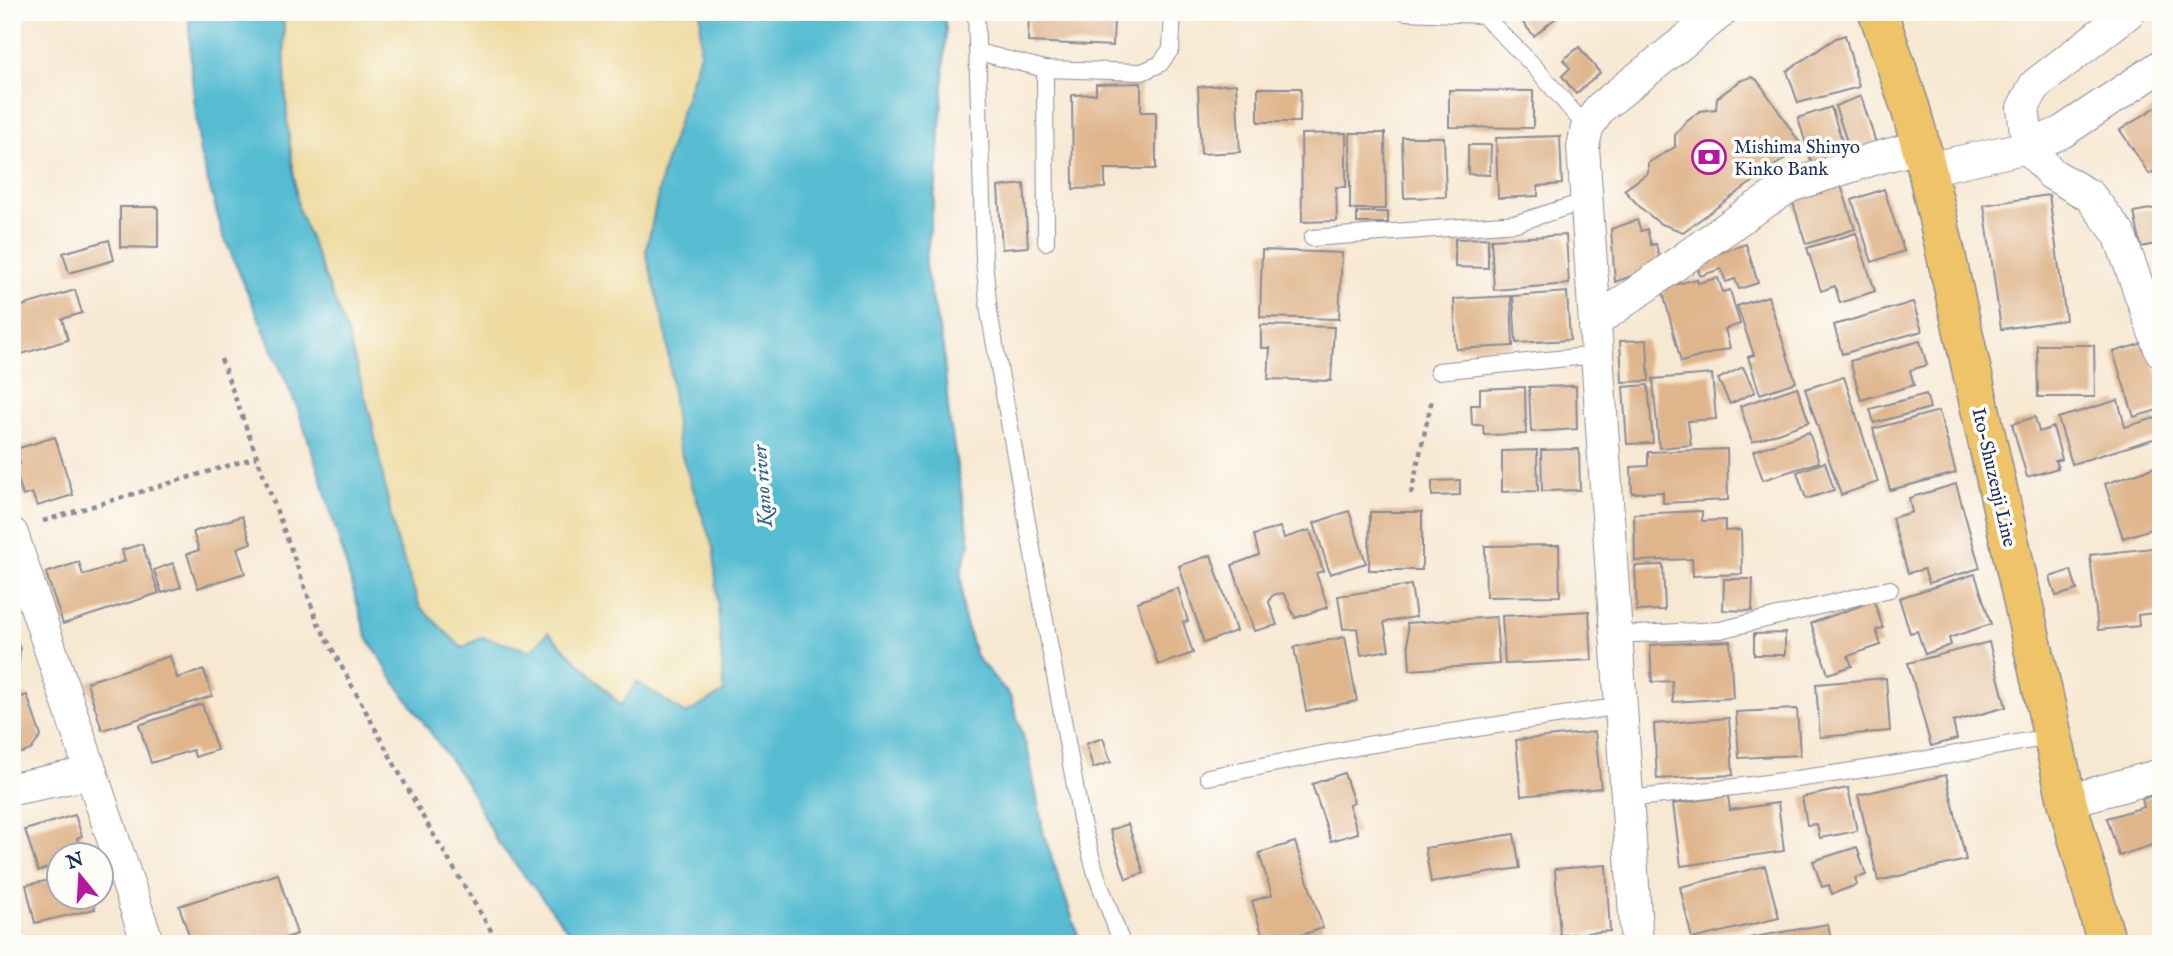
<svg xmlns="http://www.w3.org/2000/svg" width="2173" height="956" viewBox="0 0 2173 956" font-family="'IM FELL English',serif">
  <rect width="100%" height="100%" fill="#fdfcf7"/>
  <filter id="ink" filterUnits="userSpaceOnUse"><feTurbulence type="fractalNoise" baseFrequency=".0143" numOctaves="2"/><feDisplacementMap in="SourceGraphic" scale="14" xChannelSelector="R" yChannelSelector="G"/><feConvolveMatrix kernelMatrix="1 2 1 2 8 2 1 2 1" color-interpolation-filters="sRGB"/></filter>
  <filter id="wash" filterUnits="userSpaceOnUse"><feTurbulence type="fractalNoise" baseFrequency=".00686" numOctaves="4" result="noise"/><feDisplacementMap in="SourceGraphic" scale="28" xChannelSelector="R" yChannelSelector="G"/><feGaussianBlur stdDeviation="1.57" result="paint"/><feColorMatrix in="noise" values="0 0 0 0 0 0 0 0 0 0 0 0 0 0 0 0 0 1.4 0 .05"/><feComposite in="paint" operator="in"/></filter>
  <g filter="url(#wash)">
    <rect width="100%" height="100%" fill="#f7e8d2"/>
    <polygon fill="#eeda9e" stroke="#84847e" stroke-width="2" points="283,12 701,12 700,53 663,171 646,252 666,332 678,444 714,550 724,692 686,714 622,706 548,632 531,651 482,637 462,648 420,607 395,536 347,333 298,208 287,122"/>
    <polygon fill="#54bcd2" stroke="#387698" stroke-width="2" points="189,12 283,12 287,122 298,208 347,333 371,417 395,536 420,607 462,648 482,637 531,651 548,632 621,706 637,682 686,714 724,692 714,550 678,444 666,332 646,252 663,171 700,53 701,12 943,12 946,28 938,168 925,267 943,347 949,418 970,543 961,572 963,613 976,657 1011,697 1029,756 1044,835 1081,944 579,944 496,840 467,784 393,679 367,637 320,475 297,407 223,235 200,153 191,69"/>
    <g id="blocks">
      <g fill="#dfb58c">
        <polygon points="1029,12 1096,12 1096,17 1114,19 1113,46 1028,42"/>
        <polygon points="1514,12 1563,12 1534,36"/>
        <polygon points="1845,35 1859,87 1798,103 1787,71 1836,38"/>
        <polygon points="1579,47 1600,73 1576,94 1562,76 1570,68 1563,60"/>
        <polygon points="1751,77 1756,79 1763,88 1802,146 1683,232 1659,223 1641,208 1624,190 1648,173 1648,163 1675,147 1675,135 1686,121 1700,111 1716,109 1717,98 1740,81"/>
        <polygon points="1141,83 1141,112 1156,112 1156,169 1105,169 1105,188 1073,189 1072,95 1096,94 1096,84"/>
        <polygon points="1236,84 1240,152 1201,154 1198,87"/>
        <polygon points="1258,88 1301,88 1300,122 1258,122"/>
        <polygon points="1449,90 1533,91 1533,128 1449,127"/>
        <polygon points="1861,96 1876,143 1850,151 1835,106"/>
        <polygon points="2161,104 2161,167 2149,174 2120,130"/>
        <polygon points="1831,107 1846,153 1812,164 1798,118"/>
        <polygon points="1346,133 1346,187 1336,187 1337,221 1302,222 1301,134"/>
        <polygon points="1350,133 1385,133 1386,209 1350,209"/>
        <polygon points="1560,136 1562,184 1538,186 1538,196 1498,198 1496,138"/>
        <polygon points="1402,137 1444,137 1446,197 1404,198"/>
        <polygon points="1468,145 1491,145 1490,175 1468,174"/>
        <polygon points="1024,184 1028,247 1002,249 998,187"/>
        <polygon points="1841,185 1855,229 1806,244 1792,200"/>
        <polygon points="1884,189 1904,251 1872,262 1852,200"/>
        <polygon points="2049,195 2066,320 2001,329 1984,205"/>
        <polygon points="120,207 158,207 158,248 120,247"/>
        <polygon points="2161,207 2161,243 2141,247 2134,212"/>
        <rect x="1357" y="212" width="31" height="11"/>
        <polygon points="1637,220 1641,231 1647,229 1651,245 1656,244 1659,256 1642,272 1615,282 1611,229"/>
        <polygon points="1856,233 1875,291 1840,303 1835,286 1821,291 1807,248"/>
        <polygon points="1566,235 1569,284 1494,290 1491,239"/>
        <polygon points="1488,238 1488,268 1455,267 1455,239"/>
        <polygon points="109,240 114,260 69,273 63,253"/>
        <polygon points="1746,244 1758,283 1739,289 1735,279 1726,282 1721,269 1700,276 1696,261"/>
        <polygon points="1262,250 1342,253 1339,319 1260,317"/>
        <polygon points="1718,278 1723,292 1730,290 1740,324 1725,329 1730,348 1681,362 1662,288 1697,279 1698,283"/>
        <polygon points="75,290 82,313 62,319 68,340 12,357 12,309"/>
        <polygon points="1567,292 1570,340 1516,343 1513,296"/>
        <polygon points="1511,296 1513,346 1456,349 1454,299"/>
        <polygon points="1768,296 1796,382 1760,394 1748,357 1754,355 1737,306"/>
        <polygon points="1913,302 1922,331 1842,354 1834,325"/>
        <polygon points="1261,325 1334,327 1331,381 1268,379 1270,348 1261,348"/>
        <polygon points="1647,340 1649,381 1622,382 1620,341"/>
        <polygon points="1920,341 1927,365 1910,370 1914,385 1861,400 1850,361"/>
        <polygon points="2147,342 2161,386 2161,409 2134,417 2113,352"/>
        <polygon points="2037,345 2094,345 2095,397 2038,397"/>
        <polygon points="1743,367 1755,392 1730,404 1718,379"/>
        <polygon points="1712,374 1716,419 1688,421 1691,445 1659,448 1653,379"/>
        <polygon points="1844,377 1878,482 1841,495 1805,389"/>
        <polygon points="1648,385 1653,443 1627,444 1623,387"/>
        <polygon points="1576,386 1577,429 1531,432 1529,387"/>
        <polygon points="1525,387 1526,434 1484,435 1483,425 1472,425 1471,405 1480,405 1480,389"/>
        <polygon points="1797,387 1809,422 1752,442 1740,406"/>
        <polygon points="1926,394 1930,408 1874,423 1870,409"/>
        <polygon points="2118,400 2125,427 2155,418 2160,437 2072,464 2058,418"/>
        <polygon points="1939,411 1956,473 1890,490 1873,429"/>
        <polygon points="2035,417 2039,432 2053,427 2062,459 2055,461 2058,468 2027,477 2012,424"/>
        <polygon points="1809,432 1819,462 1763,480 1753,451"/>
        <polygon points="55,437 73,495 37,506 32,493 23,496 14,466 20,464 16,449"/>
        <polygon points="1579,449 1580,490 1542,491 1541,450"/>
        <polygon points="1727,449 1728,500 1663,503 1663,492 1632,493 1631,467 1648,466 1648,452"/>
        <polygon points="1537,450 1538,491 1502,492 1502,451"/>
        <polygon points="1825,462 1834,490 1806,499 1797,472"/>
        <polygon points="2161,465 2161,526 2123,538 2105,484"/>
        <polygon points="1460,480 1460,495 1432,496 1432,481"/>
        <polygon points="1956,484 1980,568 1929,583 1924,569 1908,573 1892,518 1912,512 1909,498"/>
        <polygon points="1349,511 1366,563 1330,574 1314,523"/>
        <polygon points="1702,511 1702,521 1725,520 1725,531 1741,530 1742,574 1693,576 1692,559 1635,561 1634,514"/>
        <polygon points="1370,512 1422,512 1422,570 1369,570"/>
        <polygon points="242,516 251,543 237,548 245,573 198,588 187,554 199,550 193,532"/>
        <polygon points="1280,527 1284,538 1310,530 1323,571 1316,573 1328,607 1295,618 1286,597 1283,593 1276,594 1271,597 1269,602 1277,625 1254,631 1232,565 1259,555 1254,535"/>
        <polygon points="142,544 159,593 63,624 46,573 79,562 83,575 125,561 122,550"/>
        <polygon points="1559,545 1560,596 1486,597 1485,546"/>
        <polygon points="2161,547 2161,612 2138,615 2139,626 2098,630 2090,555"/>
        <polygon points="1211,555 1236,631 1204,643 1179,566"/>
        <polygon points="173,563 181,587 162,593 154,570"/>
        <polygon points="1663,565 1665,610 1637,611 1635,566"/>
        <polygon points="2071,570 2077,590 2056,596 2050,577"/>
        <polygon points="1975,574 1991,624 1949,638 1951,645 1925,654 1917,631 1910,633 1899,598"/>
        <polygon points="1724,579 1753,579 1752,611 1723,610"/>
        <polygon points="1411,585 1416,617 1384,622 1389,650 1361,655 1357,628 1343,629 1338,596"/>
        <polygon points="1178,588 1188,621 1183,622 1193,653 1158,665 1137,602"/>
        <polygon points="1874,601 1883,628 1876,630 1881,645 1848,656 1852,666 1828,674 1811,623"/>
        <polygon points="1589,611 1592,660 1505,664 1502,616"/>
        <polygon points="1496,617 1499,664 1410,670 1407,623"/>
        <polygon points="12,629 20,649 17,688 12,690"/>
        <polygon points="1785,633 1785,655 1754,655 1754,634"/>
        <polygon points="1345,637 1357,701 1306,711 1294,647"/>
        <polygon points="1730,641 1733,698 1673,702 1672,681 1652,682 1650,645"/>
        <polygon points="1989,642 2006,707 1953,722 1957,739 1931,746 1908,663"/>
        <polygon points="170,656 177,678 204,670 212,696 102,730 87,682"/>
        <polygon points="1886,678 1890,731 1820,737 1816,684"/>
        <polygon points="27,695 41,736 31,750 12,756 12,700"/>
        <polygon points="202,704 217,750 195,757 193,750 151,763 139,725"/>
        <polygon points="1797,709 1800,755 1739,758 1736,712"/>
        <polygon points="1729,718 1733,775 1657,779 1654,724"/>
        <polygon points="1595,732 1601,788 1521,796 1516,740"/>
        <polygon points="1103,738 1111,762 1093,768 1086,744"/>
        <polygon points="1344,773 1354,803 1349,805 1358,833 1331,841 1312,784"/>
        <polygon points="1946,775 1966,860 1878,881 1858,795"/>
        <polygon points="1848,788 1857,831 1820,838 1817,824 1807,825 1802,797"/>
        <polygon points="2161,792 2161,842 2119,856 2107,818 2144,807 2142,799"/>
        <polygon points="1728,796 1730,810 1778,803 1784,851 1681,866 1673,804"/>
        <polygon points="75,815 82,836 77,838 82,855 60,855 60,864 38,871 25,830"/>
        <polygon points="1128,824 1144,873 1126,879 1110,830"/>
        <polygon points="1514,834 1520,868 1431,882 1425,848"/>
        <polygon points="1295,842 1323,928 1274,944 1265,944 1252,901 1272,895 1259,853"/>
        <polygon points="1857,847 1866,875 1855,878 1857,885 1832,894 1829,885 1822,887 1813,861"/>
        <polygon points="1606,865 1610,931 1560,935 1555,869"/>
        <polygon points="1765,866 1779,918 1692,939 1680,887"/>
        <polygon points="278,874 297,934 266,944 192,944 179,906"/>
        <polygon points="60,878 60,897 93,897 95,909 35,923 26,885"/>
        <polygon points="1828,924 1832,944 1751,944 1749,938"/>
      </g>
    </g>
  </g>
  <g filter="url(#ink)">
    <use href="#blocks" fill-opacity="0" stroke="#898c98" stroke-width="2"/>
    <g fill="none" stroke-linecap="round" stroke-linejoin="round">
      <g stroke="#898c98" stroke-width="18">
        <g id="service">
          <polyline points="976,12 984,260 989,312 1081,819 1096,874 1122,944"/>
          <polyline points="1405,12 1483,15 1533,65 1587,128"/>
          <polyline points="978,52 1045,69 1142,72 1160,64 1171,49 1173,12"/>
          <polyline points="1045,69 1046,242"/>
          <polyline points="1312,238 1517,223 1586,201"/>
          <polyline points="1438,371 1597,355"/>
          <polyline points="1616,635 1720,630 1890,589"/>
          <polyline points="1208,777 1367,745 1621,706"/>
          <path d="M1627,799C1770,785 1912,764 2053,736"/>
        </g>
      </g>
      <g stroke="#898c98" stroke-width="34">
        <g id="minor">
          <polyline points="2129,12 2035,85 2023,108 2028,147 2052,174 2090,196 2119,234 2161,351"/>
          <polyline points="1927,169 2028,147 2062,132 2161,66"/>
          <polyline points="1595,322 1748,213 1790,186 1873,159 1919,147"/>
          <polyline points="12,534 148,944"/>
          <polyline points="12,789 91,773"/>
          <polyline points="2067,801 2161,775"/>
          <polyline points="1637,944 1583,147 1587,128 1600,108 1721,12"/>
        </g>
      </g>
      <g stroke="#898c98" stroke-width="41">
        <polyline id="primary" points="1878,12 1910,107 1927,169 2067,801 2107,944"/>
      </g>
      <g stroke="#898c98" stroke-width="4.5" stroke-dasharray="5 5" stroke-linecap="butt">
        <polyline points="221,359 318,623 423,817 499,944"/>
        <polyline points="1411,494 1432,399"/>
        <polyline points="43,521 257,457"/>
      </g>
      <use href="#service" stroke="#fff" stroke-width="16"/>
      <use href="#minor" stroke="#fff" stroke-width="32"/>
      <use href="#primary" stroke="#efc469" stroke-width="38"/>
    </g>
  </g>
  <defs>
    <g id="bank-ring" transform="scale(1.75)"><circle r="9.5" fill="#fdfcf7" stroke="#b5179e" stroke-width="1.5"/><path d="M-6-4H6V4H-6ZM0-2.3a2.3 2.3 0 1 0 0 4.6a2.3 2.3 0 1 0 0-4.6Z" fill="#b5179e"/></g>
  </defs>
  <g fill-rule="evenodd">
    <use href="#bank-ring" x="1709" y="157"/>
  </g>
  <g text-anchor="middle" stroke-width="7" stroke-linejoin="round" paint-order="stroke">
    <g font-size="19" fill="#1b2f5e" stroke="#fdfcf7" text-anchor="start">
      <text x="1734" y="153">Mishima Shinyo<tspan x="1734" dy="22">Kinko Bank</tspan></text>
    </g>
    <g font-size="19" fill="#1b2f5e" stroke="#fdfcf7">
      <text transform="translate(1995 477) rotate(77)" y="7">Ito-Shuzenji Line</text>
    </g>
    <g font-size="21" font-style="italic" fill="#2f6087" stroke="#fdfcf7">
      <text transform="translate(762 486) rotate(-94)" y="7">Kano river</text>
    </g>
  </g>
  <rect width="2173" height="956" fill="none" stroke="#fdfcf7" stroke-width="42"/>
  <g transform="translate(80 876) rotate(342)"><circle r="33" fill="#fdfcf7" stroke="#a3aaba" stroke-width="2"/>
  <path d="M0-5L12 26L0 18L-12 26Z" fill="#b5179e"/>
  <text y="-10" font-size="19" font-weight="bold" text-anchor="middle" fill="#1b2f5e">N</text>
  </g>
</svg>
